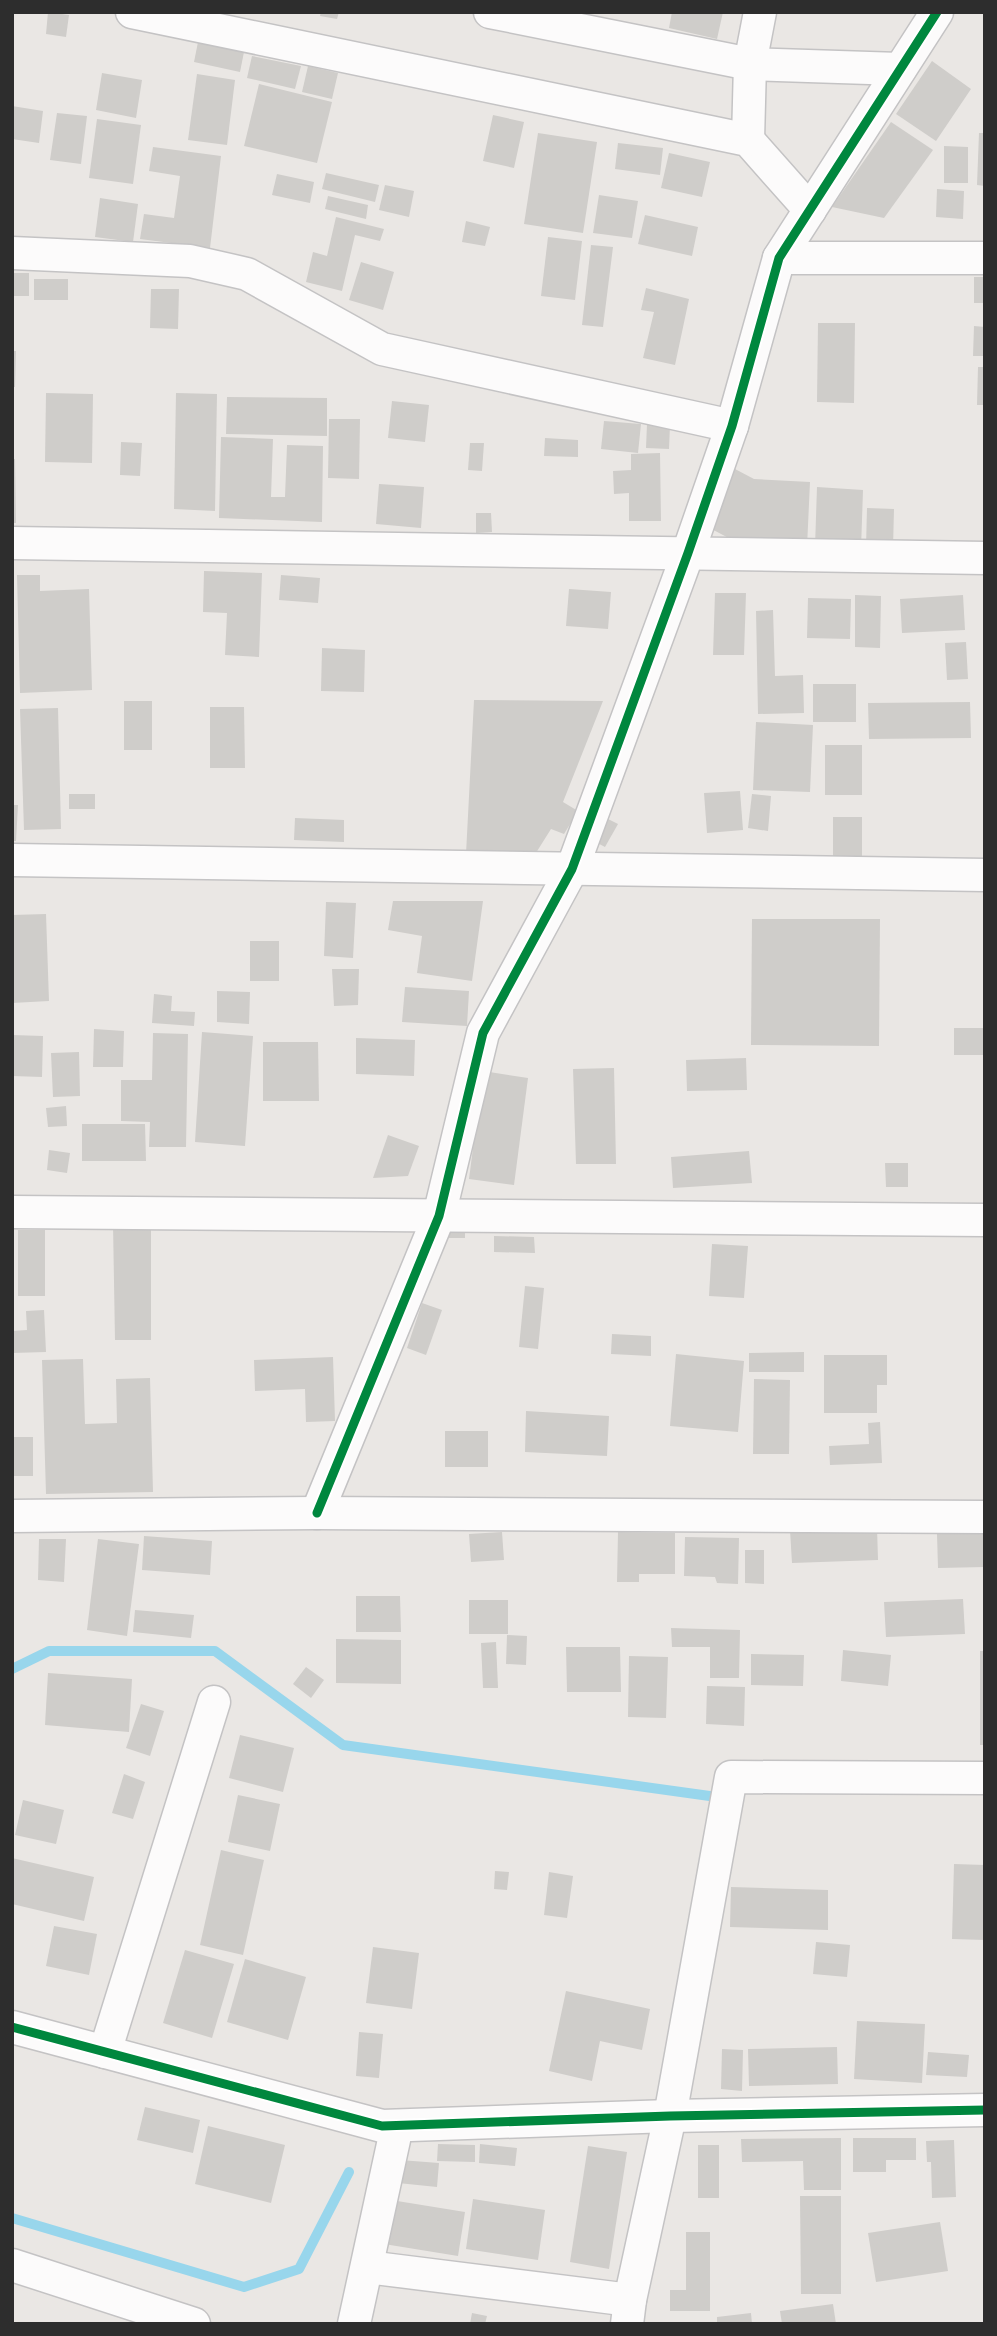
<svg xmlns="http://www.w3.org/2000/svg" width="997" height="2336" viewBox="0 0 997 2336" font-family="Signika,sans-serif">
  <rect width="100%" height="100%" fill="#eae7e4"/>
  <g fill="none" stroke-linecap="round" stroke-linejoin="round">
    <g stroke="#98d6ec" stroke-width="10">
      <polyline points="12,1669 49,1651 215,1651 343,1745 724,1798"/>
      <polyline points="12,2218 244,2287 299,2269 349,2172"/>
    </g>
  </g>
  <g fill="#cfcdca">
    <polygon points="48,12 69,15 66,37 46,34"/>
    <polygon points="321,12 339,12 337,19 320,16"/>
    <polygon points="672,12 723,12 717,39 669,28"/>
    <polygon points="198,42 244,52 240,72 194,62"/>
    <polygon points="252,56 301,66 295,89 247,78"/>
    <polygon points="932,61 971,89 936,141 896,114"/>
    <polygon points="308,66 338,73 332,99 302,92"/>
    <polygon points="102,73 142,80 136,118 96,110"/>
    <polygon points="197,74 235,80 227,145 188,140"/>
    <polygon points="259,84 332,102 317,163 244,146"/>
    <polygon points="12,106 43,111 39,143 12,139"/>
    <polygon points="57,113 87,116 81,164 50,160"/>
    <polygon points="493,115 524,122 514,168 483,161"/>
    <polygon points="97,119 141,125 133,184 89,178"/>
    <polygon points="891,122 933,150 884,218 832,207"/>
    <polygon points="538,133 597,142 583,233 524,224"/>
    <polygon points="979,133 985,133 985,186 977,185"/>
    <polygon points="618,143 663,148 660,175 615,169"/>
    <polygon points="944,146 968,147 968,183 944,183"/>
    <polygon points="153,147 221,156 210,248 140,239 144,214 174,218 180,176 149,171"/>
    <polygon points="669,153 710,162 702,197 661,188"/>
    <polygon points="326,173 379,185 375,202 322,189"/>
    <polygon points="277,174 314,182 310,203 272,195"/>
    <polygon points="385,185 414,191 409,217 379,210"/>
    <polygon points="937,189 964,191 963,219 936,217"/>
    <polygon points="599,195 638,201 632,238 593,233"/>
    <polygon points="328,196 368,205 366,219 325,209"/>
    <polygon points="100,198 138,204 133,242 95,237"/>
    <polygon points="645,215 698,227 692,256 638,244"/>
    <polygon points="336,217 384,229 380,241 355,235 342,291 306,282 313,252 327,256"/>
    <polygon points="466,221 490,227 485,246 462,242"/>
    <polygon points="548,237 582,241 575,300 541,296"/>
    <polygon points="591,245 613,247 603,327 582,325"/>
    <polygon points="361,262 394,272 383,310 349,300"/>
    <rect x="12" y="273" width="17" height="23"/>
    <rect x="974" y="277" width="11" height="26"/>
    <rect x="34" y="279" width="34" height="21"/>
    <polygon points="646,288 689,299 675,365 643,358 654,312 641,310"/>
    <polygon points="151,289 179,289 178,329 150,328"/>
    <polygon points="818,323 855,323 854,403 817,402"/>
    <polygon points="974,326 985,327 985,356 973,356"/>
    <polygon points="12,351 16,351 15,387 12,387"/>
    <polygon points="978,367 985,367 985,405 977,405"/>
    <polygon points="46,393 93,394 92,463 45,462"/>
    <polygon points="176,393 217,394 215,511 174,509"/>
    <polygon points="227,397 327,398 327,436 226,434"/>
    <polygon points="392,401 429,405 425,442 388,438"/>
    <polygon points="329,419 360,419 359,479 328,478"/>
    <polygon points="604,421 641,424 638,453 601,449"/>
    <polygon points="647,424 670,425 669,449 646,448"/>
    <polygon points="221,437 273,439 271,497 285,497 287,445 323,446 322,522 219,518"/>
    <polygon points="545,438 578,440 578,457 544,456"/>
    <polygon points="121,442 142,443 140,476 120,475"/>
    <polygon points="470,443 484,443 482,471 468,470"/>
    <polygon points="660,453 661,521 629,521 629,493 614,494 613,471 631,470 631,454"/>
    <polygon points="12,459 15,459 16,523 12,523"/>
    <polygon points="735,469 754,479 810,482 807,547 740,544 704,525"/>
    <polygon points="379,484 424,487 421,528 376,524"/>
    <polygon points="817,487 863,490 861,549 815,547"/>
    <polygon points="867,508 894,509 893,548 866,547"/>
    <polygon points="476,513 491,513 492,532 476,533"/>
    <polygon points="204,571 262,573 259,657 225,655 227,613 203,612"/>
    <polygon points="17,575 40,575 40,591 89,589 92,690 20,693"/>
    <polygon points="281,575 320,578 318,603 279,600"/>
    <polygon points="569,589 611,592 608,629 566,626"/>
    <polygon points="715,593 746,593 744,655 713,655"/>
    <polygon points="855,595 881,596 880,648 855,647"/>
    <polygon points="963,595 965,630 902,633 900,599"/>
    <polygon points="808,598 851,599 850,639 807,638"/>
    <polygon points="773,610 775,676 803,675 804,713 758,714 756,611"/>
    <polygon points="966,642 968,679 947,680 945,643"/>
    <polygon points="322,648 365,650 364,692 321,691"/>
    <rect x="813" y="684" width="43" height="38"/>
    <polygon points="474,700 603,701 563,802 578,811 564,834 551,829 529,864 466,854"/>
    <rect x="124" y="701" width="28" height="49"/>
    <polygon points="970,702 971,738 869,739 868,703"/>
    <polygon points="210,707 244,707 245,768 210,768"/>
    <polygon points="58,708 61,829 24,830 20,709"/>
    <polygon points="756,722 813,725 810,792 753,790"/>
    <rect x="825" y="745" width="37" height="50"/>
    <polygon points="740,791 743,830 707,833 704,793"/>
    <rect x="69" y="794" width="26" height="15"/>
    <polygon points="752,794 771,796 768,831 748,828"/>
    <polygon points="12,805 18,805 16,841 12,841"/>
    <polygon points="598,814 618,824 605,847 586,837"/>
    <rect x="833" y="817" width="29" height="48"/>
    <polygon points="295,818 344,820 344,842 294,840"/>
    <polygon points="393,901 483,901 472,981 417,973 422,936 388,930"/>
    <polygon points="326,902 356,903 353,958 324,956"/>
    <polygon points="46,914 49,1001 12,1003 12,915"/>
    <polygon points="752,919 880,919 879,1046 751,1045"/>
    <rect x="250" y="941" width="29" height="40"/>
    <polygon points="332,969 359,969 358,1005 334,1006"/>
    <polygon points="405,987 469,991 467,1026 402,1022"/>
    <polygon points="217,991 250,992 249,1024 217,1022"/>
    <polygon points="154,994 172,996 171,1011 195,1012 194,1026 152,1023"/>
    <rect x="954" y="1028" width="31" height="27"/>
    <polygon points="94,1029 124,1031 123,1067 93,1067"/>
    <polygon points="202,1032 253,1036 245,1146 195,1142"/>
    <polygon points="153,1033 188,1034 186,1147 149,1147 150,1122 121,1121 121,1080 152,1080"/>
    <polygon points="12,1035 43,1036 42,1077 12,1076"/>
    <polygon points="356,1038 415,1040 414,1076 356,1074"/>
    <polygon points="263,1042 318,1042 319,1101 263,1101"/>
    <polygon points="79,1052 80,1096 53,1097 51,1053"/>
    <polygon points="746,1058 747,1090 687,1091 686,1060"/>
    <polygon points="614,1068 616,1164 576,1164 573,1069"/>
    <polygon points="483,1071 528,1078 514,1185 469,1179"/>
    <polygon points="66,1106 67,1126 48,1127 46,1108"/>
    <polygon points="82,1124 145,1124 146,1161 82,1161"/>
    <polygon points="388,1135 419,1146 408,1176 373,1178"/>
    <polygon points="49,1150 70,1153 67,1173 47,1170"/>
    <polygon points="749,1151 752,1183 673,1188 671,1157"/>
    <polygon points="885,1163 908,1163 908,1187 886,1187"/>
    <polygon points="113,1223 151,1223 151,1340 115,1340"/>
    <polygon points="465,1228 465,1238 446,1238 446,1229"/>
    <rect x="18" y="1230" width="27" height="66"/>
    <polygon points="494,1236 534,1237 535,1253 494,1252"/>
    <polygon points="712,1244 748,1246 744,1298 709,1296"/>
    <polygon points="525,1286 544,1288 538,1349 519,1347"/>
    <polygon points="422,1303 442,1310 426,1355 407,1348"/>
    <polygon points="44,1310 46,1352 12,1353 12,1331 27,1330 26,1311"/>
    <polygon points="612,1334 651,1336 651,1356 611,1354"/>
    <polygon points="804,1352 804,1372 749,1372 749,1353"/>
    <polygon points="676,1354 744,1361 738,1432 670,1426"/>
    <polygon points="824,1355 887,1355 887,1385 877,1385 877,1413 824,1413"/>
    <polygon points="333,1357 335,1421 306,1422 305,1389 255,1391 254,1360"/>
    <polygon points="83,1359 85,1424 117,1423 116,1379 150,1378 153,1492 46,1494 42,1360"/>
    <polygon points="754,1379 790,1380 789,1454 753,1454"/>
    <polygon points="526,1411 609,1416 607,1456 525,1452"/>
    <polygon points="880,1422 882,1463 830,1465 829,1446 869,1444 868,1423"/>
    <rect x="445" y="1431" width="43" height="36"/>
    <rect x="12" y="1437" width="21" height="39"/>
    <polygon points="877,1528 878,1560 792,1563 790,1530"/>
    <polygon points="502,1532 504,1560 471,1562 469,1534"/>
    <polygon points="618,1532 675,1533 675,1574 639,1574 639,1582 617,1582"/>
    <polygon points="985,1533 985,1567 938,1568 937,1534"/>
    <polygon points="144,1536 212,1541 210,1575 142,1570"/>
    <polygon points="685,1537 739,1538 738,1584 717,1583 715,1577 684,1576"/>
    <polygon points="39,1539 66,1539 64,1582 38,1580"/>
    <polygon points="98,1539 139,1544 127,1636 87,1630"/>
    <polygon points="745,1550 764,1550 764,1584 745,1583"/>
    <polygon points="356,1596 400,1596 401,1632 356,1632"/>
    <polygon points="963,1599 965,1634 886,1637 884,1602"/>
    <rect x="469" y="1600" width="39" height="34"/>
    <polygon points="135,1610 194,1615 191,1638 133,1632"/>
    <polygon points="671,1628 740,1630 739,1678 710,1678 710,1647 672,1647"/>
    <polygon points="507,1635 527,1636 526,1665 506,1664"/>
    <polygon points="336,1639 401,1640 401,1684 336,1683"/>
    <polygon points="496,1642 498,1688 483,1688 481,1643"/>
    <polygon points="566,1647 620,1647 621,1692 567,1692"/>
    <polygon points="843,1650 891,1655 888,1686 841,1681"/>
    <rect x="980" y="1651" width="5" height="94"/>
    <polygon points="751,1654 804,1655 803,1686 751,1685"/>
    <polygon points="629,1656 668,1657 666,1718 628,1717"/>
    <polygon points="306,1667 324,1680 311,1698 293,1684"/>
    <polygon points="48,1673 132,1679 129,1732 45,1725"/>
    <polygon points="707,1686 745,1687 744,1726 706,1724"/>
    <polygon points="141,1704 164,1711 150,1756 126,1748"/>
    <polygon points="240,1735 294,1748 283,1792 229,1778"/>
    <polygon points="124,1774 145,1782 133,1819 112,1813"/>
    <polygon points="238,1795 280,1804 270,1851 228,1842"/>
    <polygon points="23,1800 64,1810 56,1844 15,1835"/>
    <polygon points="221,1850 264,1860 243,1955 200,1945"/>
    <polygon points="12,1858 94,1877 84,1921 12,1904"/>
    <polygon points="954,1864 985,1865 985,1940 952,1939"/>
    <polygon points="495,1871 509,1872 507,1890 494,1889"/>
    <polygon points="549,1872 573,1876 567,1918 544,1915"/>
    <polygon points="731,1887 828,1890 828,1930 730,1927"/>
    <polygon points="54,1926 97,1934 89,1975 46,1966"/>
    <polygon points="816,1942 850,1945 847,1977 813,1974"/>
    <polygon points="373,1947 419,1953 412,2009 366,2003"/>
    <polygon points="185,1950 234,1964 212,2038 163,2023"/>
    <polygon points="245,1959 306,1977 288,2040 227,2022"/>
    <polygon points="566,1991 650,2009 642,2050 600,2041 592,2081 549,2071"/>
    <polygon points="857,2021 925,2024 922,2083 854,2079"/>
    <polygon points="359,2032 383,2034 379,2078 356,2076"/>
    <polygon points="837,2047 838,2084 749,2086 748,2049"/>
    <polygon points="722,2049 743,2050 742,2091 721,2089"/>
    <polygon points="928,2052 969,2055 967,2077 926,2075"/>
    <polygon points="145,2107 200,2120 193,2153 137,2140"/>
    <polygon points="208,2126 285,2145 271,2203 195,2184"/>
    <polygon points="841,2138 841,2190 804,2190 803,2161 742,2162 741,2139"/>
    <polygon points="853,2138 916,2138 916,2160 886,2160 886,2172 853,2172"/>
    <polygon points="954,2140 956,2197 932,2198 931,2162 927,2162 926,2141"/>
    <polygon points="438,2144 475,2145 475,2162 437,2161"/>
    <polygon points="480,2144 517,2148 515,2166 479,2163"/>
    <rect x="698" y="2145" width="21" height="53"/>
    <polygon points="588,2146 627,2152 609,2269 570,2262"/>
    <polygon points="400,2160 439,2163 437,2187 398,2183"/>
    <polygon points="800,2196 841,2196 841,2294 801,2294"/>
    <polygon points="473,2199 545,2210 538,2260 466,2249"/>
    <polygon points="391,2200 465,2212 458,2256 384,2244"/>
    <polygon points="940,2222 948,2271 876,2282 868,2233"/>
    <polygon points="686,2232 710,2232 710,2311 670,2311 670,2290 686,2290"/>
    <polygon points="833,2304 836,2324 782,2324 780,2311"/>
    <polygon points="472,2313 487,2316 485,2324 470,2324"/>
    <polygon points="751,2313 752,2324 717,2324 717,2317"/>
  </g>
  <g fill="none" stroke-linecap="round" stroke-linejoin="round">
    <g stroke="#c4c3c4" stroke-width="35">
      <g id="minor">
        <polyline points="132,12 748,140 810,210"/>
        <polyline points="490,12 750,64 900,69"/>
        <polyline points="748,140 750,64 760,12"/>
        <polyline points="12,253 190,261 247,274 382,349 732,426"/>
        <polyline points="779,258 985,258"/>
        <polyline points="12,543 985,558"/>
        <polyline points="12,860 985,875"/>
        <polyline points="12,1212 985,1220"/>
        <polyline points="317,1513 439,1216 483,1033 572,869 688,553 732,426 779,258 937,12"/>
        <polyline points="12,1516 317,1513 985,1517"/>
        <polyline points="12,2027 382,2126 670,2116 985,2110"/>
        <polyline points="105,2052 214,1702"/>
        <polyline points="12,2265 194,2324"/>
        <polyline points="367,2267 630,2300"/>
        <polyline points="354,2324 397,2126"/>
        <polyline points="627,2324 630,2300 670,2116 731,1777 985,1778"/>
      </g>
    </g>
    <use href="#minor" stroke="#fcfbfb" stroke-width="32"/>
    <g stroke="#fff" stroke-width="13">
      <g id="cycleway">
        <polyline points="317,1513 439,1216 483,1033 572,869 688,553 732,426 779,258 937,12"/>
        <polyline points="12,2027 382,2126 670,2116 985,2110"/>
      </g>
    </g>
    <use href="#cycleway" stroke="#00873e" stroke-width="9"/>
  </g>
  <rect width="997" height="2336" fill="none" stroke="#2d2d2d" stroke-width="28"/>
</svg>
